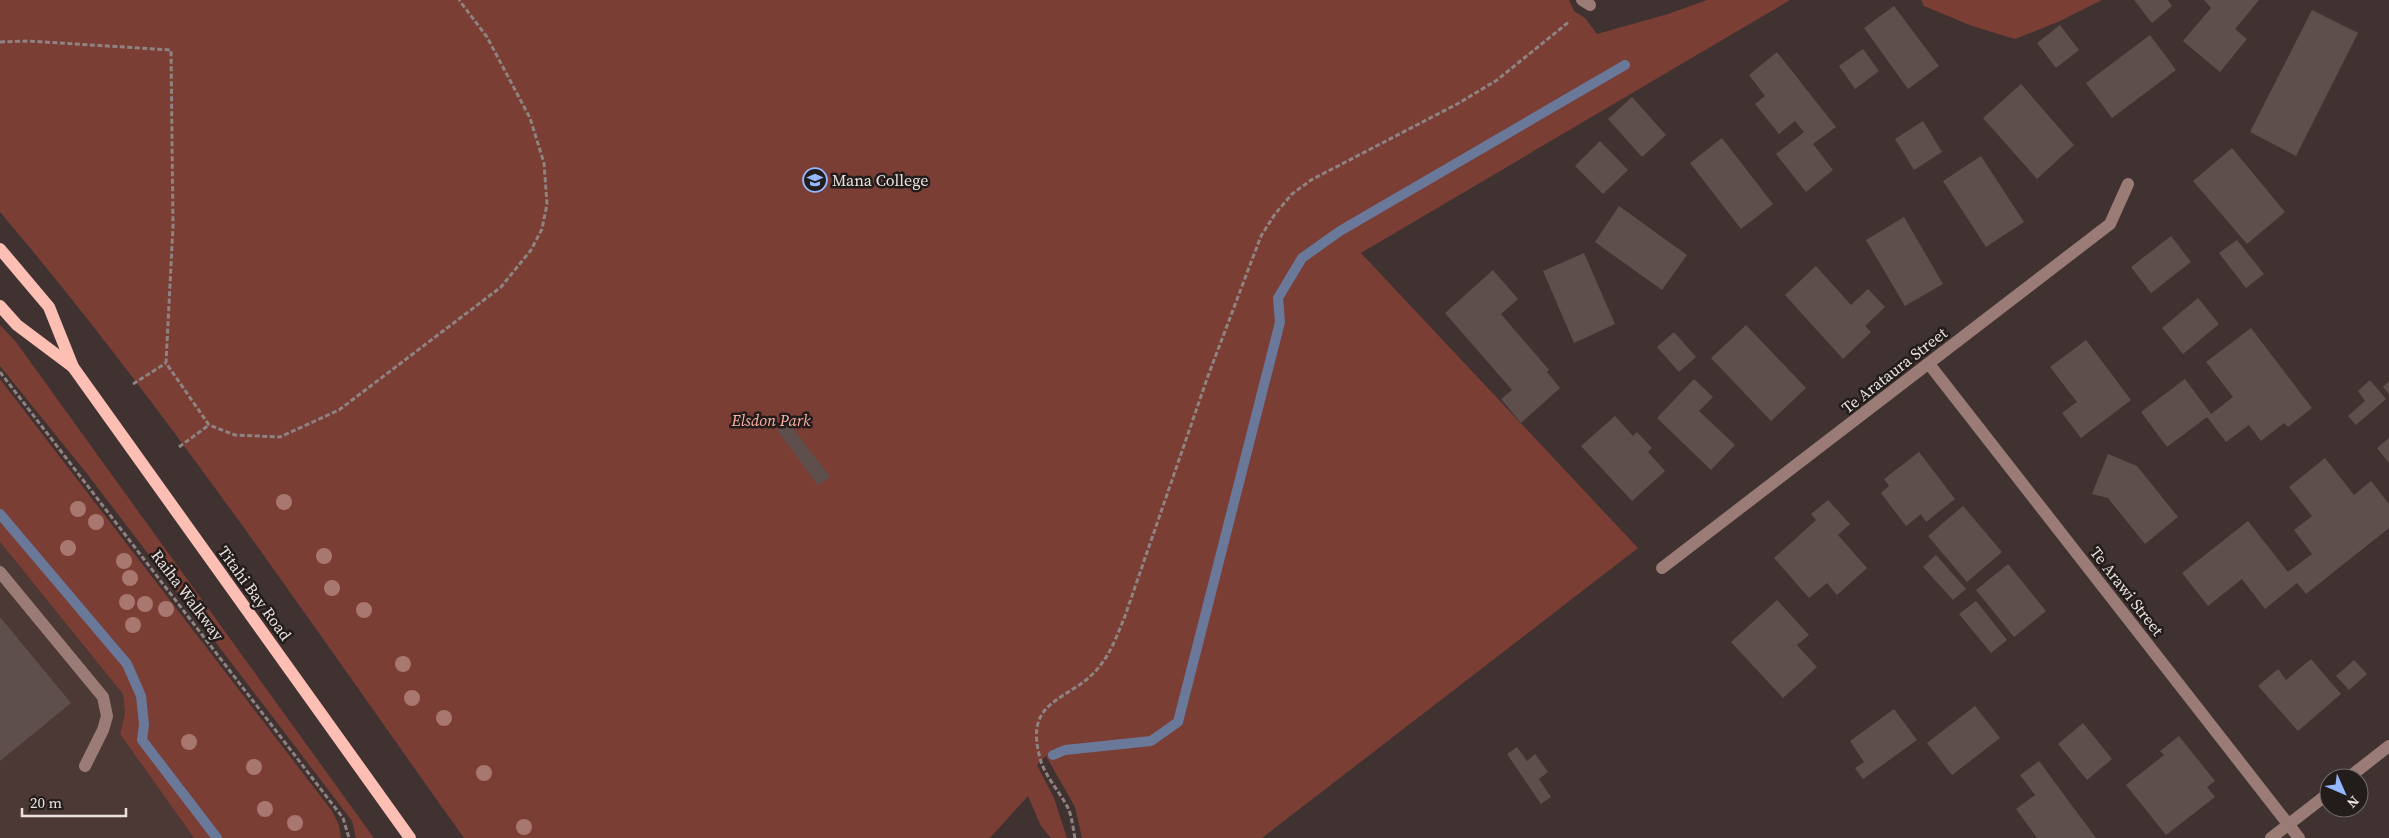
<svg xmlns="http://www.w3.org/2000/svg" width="2389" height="838" viewBox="0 0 2389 838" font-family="'Source Serif 4',serif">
  <rect width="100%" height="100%" fill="#3f3230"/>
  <polygon fill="#4c3834" points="0,542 123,694 125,713 120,734 194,838 0,838"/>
  <g fill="#7a3e35">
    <path d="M0,0H1569L1574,11L1585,18L1597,34L1668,14L1707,0H1790L1361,253L1638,548L1262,838H1082L1075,807L1046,756L1037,765L1054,798L1067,838H1051L1041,826L1028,796L990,838H464C313,627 168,410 0,212Z"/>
    <polygon points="1921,0 2102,0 2060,21 2015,39 1972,26 1924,6"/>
    <polygon points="0,325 16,342 374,838 356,838 352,821 88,475 0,366"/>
    <polygon points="0,379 332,811 339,825 341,838 194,838 120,734 125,713 123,694 0,542"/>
  </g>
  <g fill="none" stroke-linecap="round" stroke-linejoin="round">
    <g stroke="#6a789a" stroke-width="10">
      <polyline points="0,514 127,664 141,696 144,725 142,740 217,838"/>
      <polyline points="1053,755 1065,750 1151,741 1178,722 1280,322 1278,298 1302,258 1340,231 1625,65"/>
    </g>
  </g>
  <g fill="#5e4f4d">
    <polygon points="2134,0 2168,0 2172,6 2152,23"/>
    <polygon points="2204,0 2259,0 2235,29 2247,39 2220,72 2183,41 2211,8"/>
    <polygon points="1894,6 1939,66 1908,89 1864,28"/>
    <polygon points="2312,10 2358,33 2296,156 2250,132"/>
    <polygon points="2060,25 2079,50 2056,68 2037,43"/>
    <polygon points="2150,35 2176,70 2112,118 2086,83"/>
    <polygon points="1863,49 1879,71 1855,89 1839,66"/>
    <polygon points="1777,52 1836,127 1813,144 1833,170 1806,192 1776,154 1804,132 1795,121 1779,134 1755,104 1765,96 1749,75"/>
    <polygon points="2021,84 2074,145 2037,179 1983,118"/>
    <polygon points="1632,97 1666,135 1642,157 1608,119"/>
    <polygon points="1923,121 1942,152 1914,170 1895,139"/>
    <polygon points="1722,138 1773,204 1741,229 1690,163"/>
    <polygon points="1600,141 1628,170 1603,194 1575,166"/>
    <polygon points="2232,148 2285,212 2247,244 2193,181"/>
    <polygon points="1981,156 2024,222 1986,247 1943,181"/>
    <polygon points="1619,206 1687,255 1662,290 1595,242"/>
    <polygon points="1904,217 1943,284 1905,306 1866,240"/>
    <polygon points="2171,236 2191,262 2151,293 2131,267"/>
    <polygon points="2237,240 2264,274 2246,288 2219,253"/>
    <polygon points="1584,253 1615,324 1574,343 1543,271"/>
    <polygon points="1816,266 1851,305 1868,289 1885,307 1865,326 1871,332 1843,359 1785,295"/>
    <polygon points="1493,270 1518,299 1501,314 1549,370 1547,372 1560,388 1521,423 1501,399 1512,390 1445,313"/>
    <polygon points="2198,298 2219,324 2183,354 2162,328"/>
    <polygon points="1746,325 1806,388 1771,421 1711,358"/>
    <polygon points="2251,328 2312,408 2288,427 2284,423 2261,441 2249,425 2226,442 2207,417 2167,447 2141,412 2185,379 2211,414 2233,397 2206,362"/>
    <polygon points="1674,332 1696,357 1679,372 1657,347"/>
    <polygon points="2086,340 2131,400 2081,438 2062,413 2077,402 2050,367"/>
    <polygon points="1694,379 1713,397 1699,411 1735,445 1711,470 1657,418"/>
    <polygon points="2370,380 2386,399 2356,425 2348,416 2365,401 2358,391"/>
    <polygon points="2389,381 2389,394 2383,387"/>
    <polygon points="1615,416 1633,436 1637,432 1652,448 1648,452 1665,471 1632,501 1581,446"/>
    <polygon points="788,422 830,477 818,485 777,430"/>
    <polygon points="2389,438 2389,463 2377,448"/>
    <polygon points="1919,452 1955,499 1926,522 1921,514 1906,526 1881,493 1889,486 1884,479"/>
    <polygon points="2108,454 2137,466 2178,517 2145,544 2108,498 2092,494"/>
    <polygon points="2325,458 2354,495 2371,481 2389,504 2389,528 2306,594 2297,583 2265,609 2242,579 2208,606 2182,573 2248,521 2288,572 2312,554 2294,530 2312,516 2289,487"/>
    <polygon points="1828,500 1850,524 1838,535 1867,568 1837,595 1827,583 1809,598 1774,558 1816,520 1811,514"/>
    <polygon points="1963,506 2002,552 1967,582 1928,536"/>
    <polygon points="1936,555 1966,589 1953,600 1923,567"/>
    <polygon points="2008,564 2046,611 2014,637 1976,590"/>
    <polygon points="1777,600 1809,635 1797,645 1817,667 1783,698 1731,642"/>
    <polygon points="1976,601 2007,640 1991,653 1959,614"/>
    <polygon points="0,617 71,703 0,761"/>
    <polygon points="2311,659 2341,694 2298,731 2258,686 2278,669 2286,680"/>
    <polygon points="2354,660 2367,674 2349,690 2336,676"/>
    <polygon points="1975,706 2000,738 1952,775 1927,743"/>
    <polygon points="1894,709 1917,740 1863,779 1855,768 1864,762 1850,741"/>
    <polygon points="2083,723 2112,759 2087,780 2058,744"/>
    <polygon points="2179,736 2215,781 2207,787 2215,797 2166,835 2126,785 2164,755 2160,751"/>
    <polygon points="1517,747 1527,761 1535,754 1548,772 1539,779 1551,797 1541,804 1507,754"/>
    <polygon points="2039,761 2096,838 2037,838 2016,809 2035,795 2020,775"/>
  </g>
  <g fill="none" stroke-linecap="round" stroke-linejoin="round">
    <g stroke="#8e8381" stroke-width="3" stroke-dasharray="5 2.5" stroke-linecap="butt">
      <polyline points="0,42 28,41 171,50 173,226 166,363 209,425 235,435 280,437 339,410 501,287 531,250 542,229 547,204 544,163 530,118 487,37 459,0"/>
      <polyline points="0,372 343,818 349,838"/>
      <polyline points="133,384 166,363"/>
      <polyline points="179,447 209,425"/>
      <path d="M1075,838C1073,828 1072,817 1068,808C1060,792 1044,775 1040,758C1023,697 1071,702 1099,667C1111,653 1118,633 1125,616L1208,376L1261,236L1275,214L1292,194L1311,180L1459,103L1497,80L1570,21"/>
    </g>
    <g stroke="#9a7b75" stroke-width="12">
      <polyline points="1582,0 1590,5"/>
      <polyline points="1929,364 2299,838"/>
      <polyline points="1662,568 2110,224 2128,184"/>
      <polyline points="0,572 103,697 107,716 103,730 85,766"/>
      <polyline points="2348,778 2389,746"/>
      <polyline points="2271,838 2329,793"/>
    </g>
    <g stroke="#fdbfb4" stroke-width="12">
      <polyline points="0,249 49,307 73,367 410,838"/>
      <polyline points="0,306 17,325 73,367"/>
    </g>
  </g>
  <g fill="#a8776f">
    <circle cx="284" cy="502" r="8"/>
    <circle cx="78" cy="509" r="8"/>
    <circle cx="96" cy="522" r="8"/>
    <circle cx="68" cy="548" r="8"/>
    <circle cx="324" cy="556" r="8"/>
    <circle cx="124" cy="561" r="8"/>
    <circle cx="130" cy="578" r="8"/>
    <circle cx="332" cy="588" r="8"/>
    <circle cx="127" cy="602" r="8"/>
    <circle cx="145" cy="604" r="8"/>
    <circle cx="166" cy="609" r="8"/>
    <circle cx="364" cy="610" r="8"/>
    <circle cx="133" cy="625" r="8"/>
    <circle cx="403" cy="664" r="8"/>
    <circle cx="412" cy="698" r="8"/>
    <circle cx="444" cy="718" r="8"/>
    <circle cx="189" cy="742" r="8"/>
    <circle cx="254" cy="767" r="8"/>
    <circle cx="484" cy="773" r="8"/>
    <circle cx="265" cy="809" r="8"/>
    <circle cx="295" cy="823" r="8"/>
    <circle cx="524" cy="827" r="8"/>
  </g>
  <defs>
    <g id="school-ring" transform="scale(1.25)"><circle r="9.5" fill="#221c1a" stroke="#94b7fd" stroke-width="1.5"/><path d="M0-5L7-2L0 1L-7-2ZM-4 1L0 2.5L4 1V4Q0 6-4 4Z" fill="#94b7fd"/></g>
  </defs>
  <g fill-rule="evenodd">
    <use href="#school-ring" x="815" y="180"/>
  </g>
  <g text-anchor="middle" stroke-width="5" stroke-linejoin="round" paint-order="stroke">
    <g font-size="16" fill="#ebe2e0" stroke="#221c1a" text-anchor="start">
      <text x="832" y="186">Mana College</text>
    </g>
    <g font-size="16" fill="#ebe2e0" stroke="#221c1a">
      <text transform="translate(1894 370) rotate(-38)" y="6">Te Arataura Street</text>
      <text transform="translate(2127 591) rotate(52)" y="6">Te Arawi Street</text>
      <text transform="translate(255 593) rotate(54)" y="6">Titahi Bay Road</text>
      <text transform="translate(188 595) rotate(53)" y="6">Raiha Walkway</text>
    </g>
    <g font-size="16" font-style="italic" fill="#feb0a3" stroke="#221c1a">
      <text x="771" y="426">Elsdon Park</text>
    </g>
  </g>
  <g transform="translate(2344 793) rotate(135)"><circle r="24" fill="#221c1a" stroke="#726b69"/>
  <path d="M0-4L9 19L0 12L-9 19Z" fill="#94b7fd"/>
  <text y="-8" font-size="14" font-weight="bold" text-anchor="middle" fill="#ebe2e0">N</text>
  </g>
  <path d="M22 808v8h104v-8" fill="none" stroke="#ebe2e0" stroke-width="2.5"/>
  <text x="30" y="808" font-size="15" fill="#ebe2e0" stroke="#221c1a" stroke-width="4" paint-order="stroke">20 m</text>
</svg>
